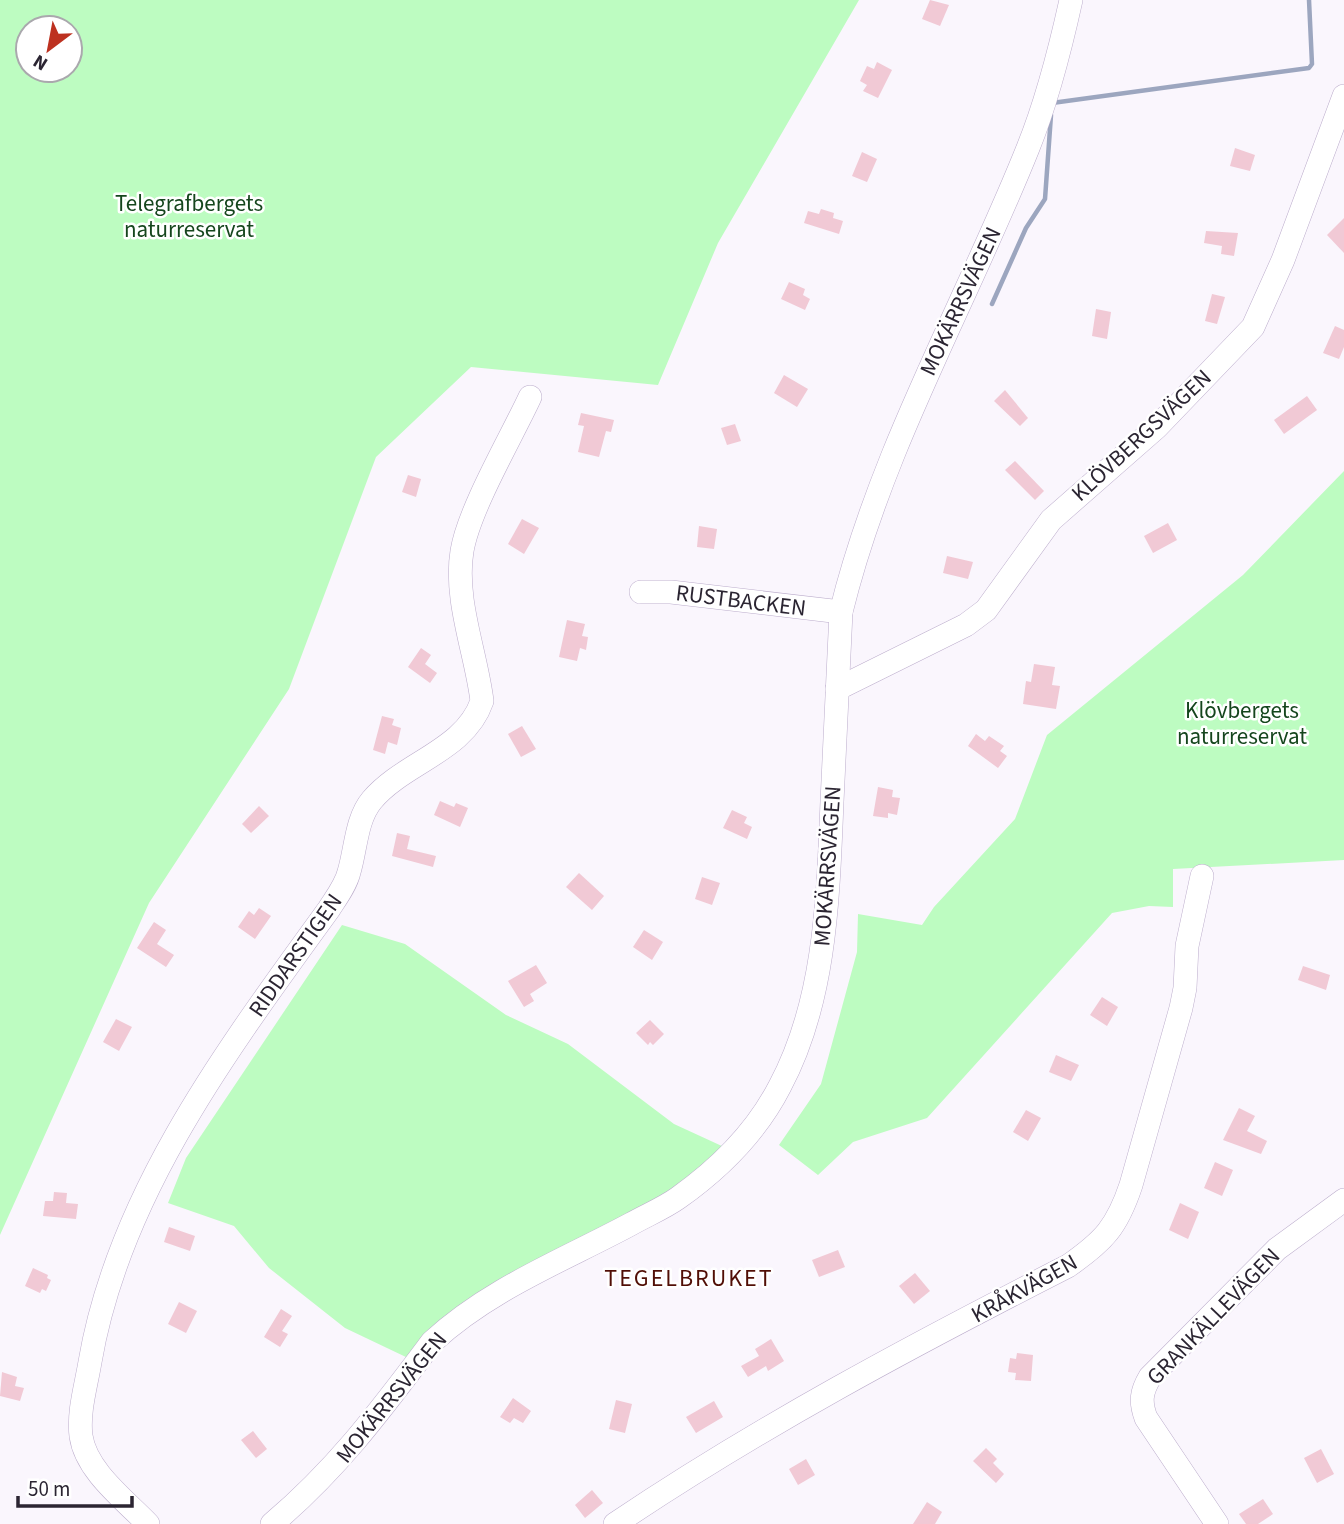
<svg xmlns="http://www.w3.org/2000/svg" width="1344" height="1524" viewBox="0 0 1344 1524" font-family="'Source Sans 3',sans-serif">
  <rect width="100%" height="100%" fill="#faf6fd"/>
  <g fill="#bdfcc1" fill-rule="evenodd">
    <path d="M0,0H859L718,243L658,385L471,367L376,457L289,689L149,903L0,1235ZM28,28H70V70H28Z"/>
    <polygon points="1344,471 1344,860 1173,869 1173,907 1149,906 1112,913 927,1118 853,1142 818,1175 779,1145 821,1084 857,952 858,914 922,925 934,907 1015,819 1047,735 1243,575"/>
    <polygon points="342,925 405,944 506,1015 568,1044 674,1124 724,1147 674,1195 408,1358 345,1328 269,1268 234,1226 168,1203 186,1158"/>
  </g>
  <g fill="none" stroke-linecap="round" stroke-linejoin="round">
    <g stroke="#9ca6bf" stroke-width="4.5">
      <polyline points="1052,103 1309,68 1312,64 1309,0"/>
      <polyline points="992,304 1026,228 1045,199 1051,115"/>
    </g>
  </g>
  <g fill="#f1c9d5">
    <polygon points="930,0 949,5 940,26 922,19"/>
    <polygon points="877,62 892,70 878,98 863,91 867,85 860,81 867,66 874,69"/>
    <polygon points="1235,148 1255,155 1250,171 1230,166"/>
    <polygon points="862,152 877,159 867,182 852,176"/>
    <polygon points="821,209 834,213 833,218 843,221 839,234 804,223 808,211 819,214"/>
    <polygon points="1344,218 1344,253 1327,235"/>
    <polygon points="1206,231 1238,233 1234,256 1221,254 1222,246 1204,243"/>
    <polygon points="789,282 805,289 803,295 810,299 805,310 781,299"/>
    <polygon points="1212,294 1225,297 1217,324 1205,321"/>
    <polygon points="1096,309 1111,312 1107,339 1092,336"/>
    <polygon points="1335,326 1344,330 1344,347 1339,359 1323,353"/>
    <polygon points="784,375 808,389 797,407 774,393"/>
    <polygon points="1005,390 1028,418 1020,426 994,401"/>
    <polygon points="1307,396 1317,410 1284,434 1274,420"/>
    <polygon points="581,413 614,420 611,432 606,431 599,457 578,452 584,426 578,425"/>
    <polygon points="735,424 741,441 727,445 721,428"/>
    <polygon points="1015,461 1044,491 1035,500 1005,470"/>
    <polygon points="408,475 421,479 416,497 402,492"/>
    <polygon points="522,519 539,528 524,554 508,544"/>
    <polygon points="1168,523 1177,540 1153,553 1144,536"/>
    <polygon points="699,526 717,529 714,549 697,547"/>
    <polygon points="947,556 973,562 968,579 943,573"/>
    <polygon points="567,620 585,624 582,636 588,637 586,650 580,648 577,661 559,657"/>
    <polygon points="421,648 431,655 425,664 437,673 430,683 408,667"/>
    <polygon points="1034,664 1055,667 1052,685 1060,686 1056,709 1023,704 1026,681 1031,682"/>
    <polygon points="382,716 394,719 392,725 401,728 397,745 388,742 385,754 373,750"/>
    <polygon points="522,726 536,749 521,757 508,734"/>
    <polygon points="976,734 985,741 989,736 1004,746 1000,751 1007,756 998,768 968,746"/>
    <polygon points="878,787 893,790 892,797 900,798 897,815 888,813 888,818 873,816"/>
    <polygon points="440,801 454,807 456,803 468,808 460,827 434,815"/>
    <polygon points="259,806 269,816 251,833 242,824"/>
    <polygon points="732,810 747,817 744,823 752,827 747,839 723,828"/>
    <polygon points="397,833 410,836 407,849 436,856 433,867 392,856"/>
    <polygon points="579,873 604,896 592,910 566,887"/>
    <polygon points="702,877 720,883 712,905 695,899"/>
    <polygon points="259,908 271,916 255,939 238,927 249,911 254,915"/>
    <polygon points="154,922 166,930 157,944 174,955 166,967 137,948"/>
    <polygon points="644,930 663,942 652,960 633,947"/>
    <polygon points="536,965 547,983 530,994 534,1001 524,1007 508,981"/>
    <polygon points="1303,966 1330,975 1326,990 1298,980"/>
    <polygon points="1102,997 1118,1007 1107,1026 1090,1015"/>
    <polygon points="116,1019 132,1027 119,1051 103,1042"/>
    <polygon points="650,1020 664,1034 653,1045 650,1042 648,1045 636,1033"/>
    <polygon points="1056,1055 1079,1065 1071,1081 1049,1072"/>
    <polygon points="1239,1108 1255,1116 1247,1131 1267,1141 1261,1154 1223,1140"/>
    <polygon points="1026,1110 1041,1118 1028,1141 1013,1132"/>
    <polygon points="1215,1162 1233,1170 1222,1196 1204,1188"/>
    <polygon points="54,1192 67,1193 66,1203 78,1204 76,1219 43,1216 45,1201 53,1201"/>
    <polygon points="1180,1203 1199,1212 1188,1239 1169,1230"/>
    <polygon points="169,1227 195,1236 190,1251 164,1242"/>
    <polygon points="838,1250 845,1267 819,1277 812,1260"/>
    <polygon points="33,1268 48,1275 47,1278 51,1280 46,1291 42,1289 40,1293 25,1286"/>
    <polygon points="915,1273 930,1291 914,1304 899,1286"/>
    <polygon points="179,1302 197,1311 186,1333 168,1324"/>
    <polygon points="281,1309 292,1316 282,1331 288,1334 280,1347 264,1337"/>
    <polygon points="771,1339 784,1361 768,1371 766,1366 748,1377 741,1366 759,1356 755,1349"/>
    <polygon points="1017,1353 1033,1355 1031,1381 1015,1380 1016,1373 1008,1372 1010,1358 1016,1359"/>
    <polygon points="2,1372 17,1377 15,1386 24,1388 20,1401 0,1396"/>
    <polygon points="513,1398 531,1411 523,1423 514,1418 510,1423 500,1417"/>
    <polygon points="616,1400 632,1404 625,1433 609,1429"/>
    <polygon points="714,1401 723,1417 696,1433 686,1417"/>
    <polygon points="253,1431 267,1449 256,1458 241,1440"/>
    <polygon points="986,1448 997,1459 993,1463 1004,1474 996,1483 973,1461"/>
    <polygon points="1321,1449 1334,1474 1317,1483 1304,1458"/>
    <polygon points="806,1459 815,1475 798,1485 789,1469"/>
    <polygon points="592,1490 603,1503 585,1518 575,1505"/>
    <polygon points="1263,1499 1273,1514 1258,1524 1246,1524 1239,1514"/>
    <polygon points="927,1502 942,1512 935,1524 913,1524"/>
  </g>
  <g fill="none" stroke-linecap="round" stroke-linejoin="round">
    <g stroke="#bcadcc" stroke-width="24">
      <g id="minor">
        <polyline points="641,592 671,592 841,612"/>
        <polyline points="837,689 966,625 986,610 1051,520 1157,427 1253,327 1283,260 1344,96"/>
        <path d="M148,1524C125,1500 86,1471 81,1436C78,1412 86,1386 90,1362C119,1192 230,1046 329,909C336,898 346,885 349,872C356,849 356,819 372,800C404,762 465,751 482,701C476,652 454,600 462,551C469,509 511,438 530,397"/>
        <path d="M272,1524C338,1468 380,1411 432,1342C489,1289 564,1260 631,1224C647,1215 664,1208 678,1198C719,1169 757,1131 780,1086C826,1000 828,897 832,802C835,739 838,676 841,612C881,449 966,303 1028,148C1047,101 1060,50 1071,0"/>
        <path d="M615,1524C759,1427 913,1345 1068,1266C1104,1241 1117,1227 1131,1185L1181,1008L1185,988L1187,946L1202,876"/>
        <path d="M1217,1524L1146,1418C1140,1402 1141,1392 1150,1377L1277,1249L1344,1200"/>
      </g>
    </g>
    <use href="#minor" stroke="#fff" stroke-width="23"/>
  </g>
  <g text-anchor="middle" stroke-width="5" stroke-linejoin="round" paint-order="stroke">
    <g font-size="23" fill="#15461d" stroke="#fff">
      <text x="189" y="211">Telegrafbergets<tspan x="189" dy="26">naturreservat</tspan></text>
      <text x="1242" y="718">Klövbergets<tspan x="1242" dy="26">naturreservat</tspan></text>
    </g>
    <g font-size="23" fill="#2b2532" stroke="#fff">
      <text transform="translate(960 301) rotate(-65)" y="8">MOKÄRRSVÄGEN</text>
      <text transform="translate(1141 435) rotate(-43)" y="8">KLÖVBERGSVÄGEN</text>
      <text transform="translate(741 600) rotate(7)" y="8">RUSTBACKEN</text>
      <text transform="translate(827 866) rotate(-86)" y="8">MOKÄRRSVÄGEN</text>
      <text transform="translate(295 955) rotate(-55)" y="8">RIDDARSTIGEN</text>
      <text transform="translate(1024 1288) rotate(-29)" y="8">KRÅKVÄGEN</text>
      <text transform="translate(1213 1316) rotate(-46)" y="8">GRANKÄLLEVÄGEN</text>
      <text transform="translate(391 1397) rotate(-51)" y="8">MOKÄRRSVÄGEN</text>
    </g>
    <g font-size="24" letter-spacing="2" fill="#510e06" stroke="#fff">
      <text x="689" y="1286">TEGELBRUKET</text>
    </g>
  </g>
  <g transform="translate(49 49) rotate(212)"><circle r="33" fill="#ffffff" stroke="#aaa8ad" stroke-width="2"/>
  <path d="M0-5L12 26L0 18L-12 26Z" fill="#bd3120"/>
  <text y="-10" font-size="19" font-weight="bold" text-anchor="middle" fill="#2b2532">N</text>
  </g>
  <path d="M18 1496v10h114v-10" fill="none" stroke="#2b2532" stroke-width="3.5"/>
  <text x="28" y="1496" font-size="21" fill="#2b2532" stroke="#ffffff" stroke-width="5" paint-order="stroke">50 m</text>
</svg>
